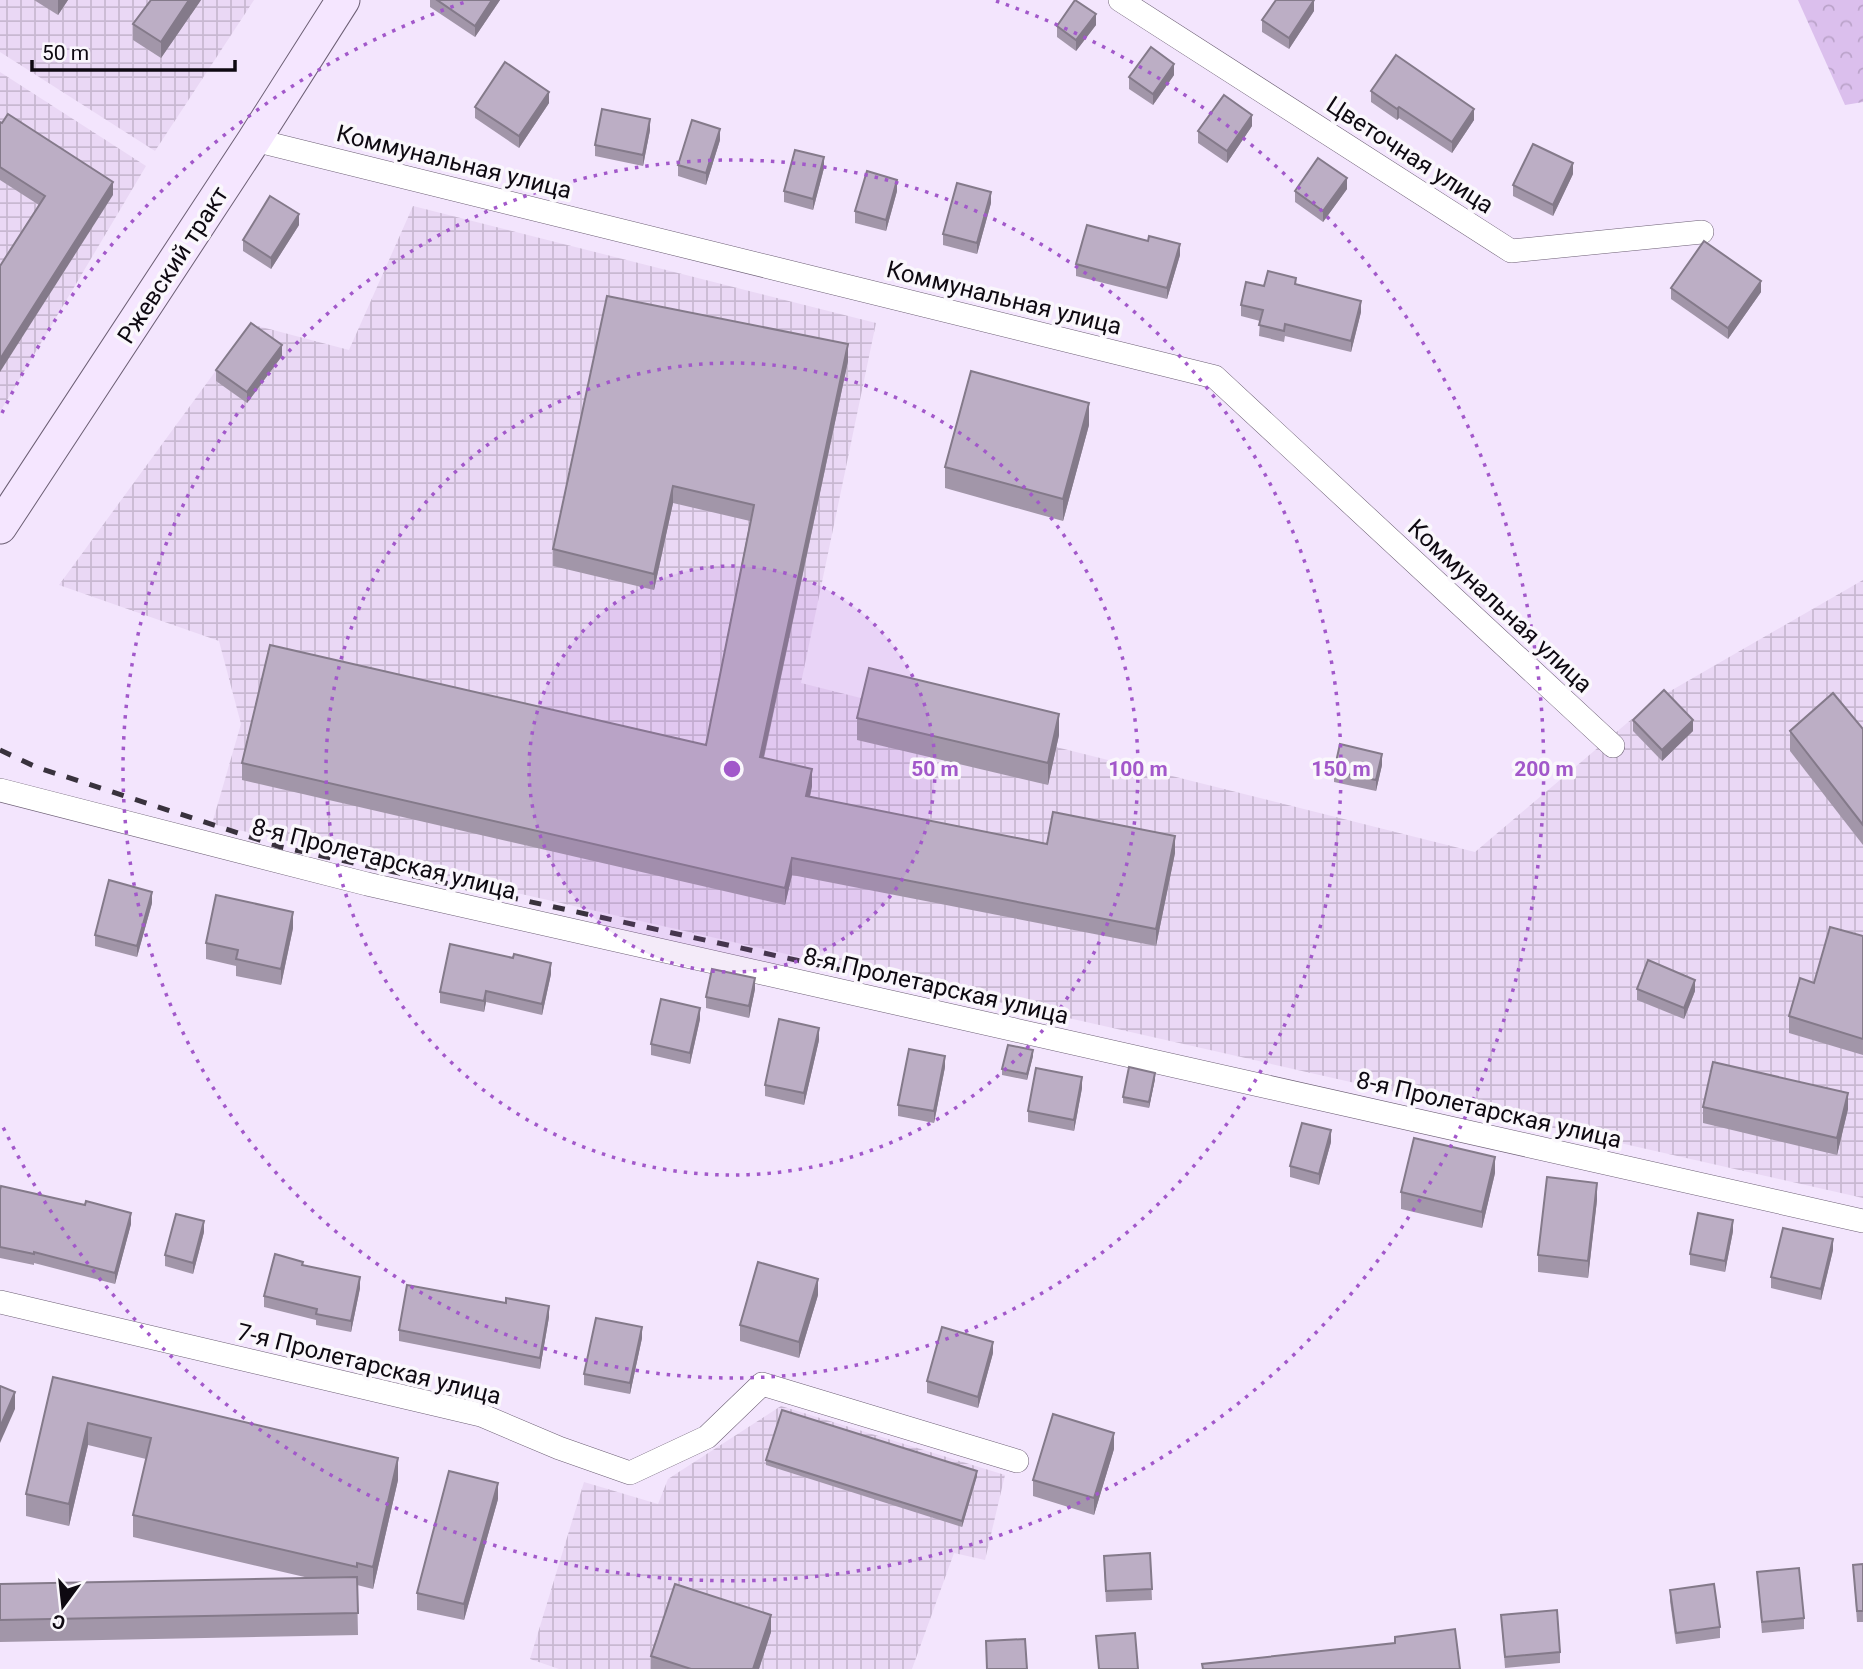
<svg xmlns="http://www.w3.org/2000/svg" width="1863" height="1669" viewBox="0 0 1863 1669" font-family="Roboto,sans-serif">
  <defs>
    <pattern id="industrial-grid" width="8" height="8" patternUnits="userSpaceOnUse" patternTransform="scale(1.75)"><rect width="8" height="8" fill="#ead8f5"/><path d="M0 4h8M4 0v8" fill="none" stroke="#c8b8d1"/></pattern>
    <pattern id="forest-crowns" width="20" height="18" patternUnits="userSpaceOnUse" patternTransform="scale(1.75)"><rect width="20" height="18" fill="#dbbfed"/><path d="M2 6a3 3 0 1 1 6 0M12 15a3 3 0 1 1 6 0" fill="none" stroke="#bba3ca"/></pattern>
  </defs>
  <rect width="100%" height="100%" fill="#f3e5fd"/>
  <g fill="url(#industrial-grid)">
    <polygon points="0,0 254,0 155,151 0,52"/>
    <polygon points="0,72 146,166 0,412"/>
    <polygon points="413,206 876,323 801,683 1475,852 1653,701 1863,580 1863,1198 212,824 241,724 219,641 59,585 250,324 349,350"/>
    <polygon points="781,1406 1005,1475 985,1560 954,1553 912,1669 559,1669 530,1659 584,1482 658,1504 668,1479"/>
  </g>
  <polygon fill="url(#forest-crowns)" points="1798,0 1863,0 1863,102 1845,105"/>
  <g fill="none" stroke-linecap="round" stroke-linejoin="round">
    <g stroke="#6c5f74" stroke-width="24">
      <g id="minor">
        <polyline points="1120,0 1511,251 1702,232"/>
        <polyline points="254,140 1215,377 1613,746"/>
        <polyline points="0,790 367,884 1863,1221"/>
        <polyline points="0,1302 481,1415 559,1448 630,1473 707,1437 762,1384 1017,1461"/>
      </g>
    </g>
    <g stroke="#6c5f74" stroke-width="35">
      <polyline id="secondary" points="0,527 254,140 343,0"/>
    </g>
    <use href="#minor" stroke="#fff" stroke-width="23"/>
    <use href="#secondary" stroke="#f5e6ff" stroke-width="33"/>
    <polyline stroke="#39323d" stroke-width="5" stroke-dasharray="12 12" stroke-linecap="butt" points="0,750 36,767 281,847 864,975"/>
  </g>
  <g fill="#a296a9">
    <polygon points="34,0 68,0 58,15"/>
    <polygon points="201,0 161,58 133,40 133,24"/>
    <polygon points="430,0 500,0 475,37 430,7"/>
    <polygon points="1314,11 1289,49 1262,32 1262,20"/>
    <polygon points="1096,25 1076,51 1057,37 1057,26"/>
    <polygon points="1174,75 1153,105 1129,89 1129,77"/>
    <polygon points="1371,91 1474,120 1452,153 1399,118 1397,120 1371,102"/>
    <polygon points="549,103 519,148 475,118 475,107"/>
    <polygon points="0,122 113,195 39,205 0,180"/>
    <polygon points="1252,126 1227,163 1198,143 1198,131"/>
    <polygon points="650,130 643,166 595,156 595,145"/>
    <polygon points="720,140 706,185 678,176 678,165"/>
    <polygon points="824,168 813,210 784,202 784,191"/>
    <polygon points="1573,174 1553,216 1513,196 1513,185"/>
    <polygon points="1347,189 1323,222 1295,202 1295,191"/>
    <polygon points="897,191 886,231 855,223 855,211"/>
    <polygon points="991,203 977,254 943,245 943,234"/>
    <polygon points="299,225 271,269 243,251 243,240"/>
    <polygon points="1180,255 1167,299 1076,276 1076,264"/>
    <polygon points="1296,284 1361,312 1351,352 1285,336 1284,342 1259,336 1260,321 1241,316 1241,305 1264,286"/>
    <polygon points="1671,288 1761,292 1728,339 1671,299"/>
    <polygon points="282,356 247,403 216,381 216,370"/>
    <polygon points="848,361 764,758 812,786 810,797 1047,844 1175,853 1156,946 792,875 785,905 242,780 242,763 706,745 750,521 673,503 654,590 553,566 553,549"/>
    <polygon points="1089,425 1063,521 945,488 945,467"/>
    <polygon points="857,718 1059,735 1048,785 857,740"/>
    <polygon points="1633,720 1693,731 1662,761 1633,731"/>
    <polygon points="1863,729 1863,845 1790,751 1790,731"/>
    <polygon points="1382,765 1376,791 1334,782 1334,771"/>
    <polygon points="152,903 137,957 95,946 95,935"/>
    <polygon points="293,928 281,985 236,976 236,966 206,959 206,943"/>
    <polygon points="1863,936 1863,1055 1789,1033 1789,1016 1814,983"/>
    <polygon points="551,974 542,1015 486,1002 484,1012 440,1003 440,992"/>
    <polygon points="755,989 749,1018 706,1008 706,997"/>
    <polygon points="1637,989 1695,991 1684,1019 1637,1000"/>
    <polygon points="700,1019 690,1064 651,1055 651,1044"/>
    <polygon points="819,1040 804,1105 765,1096 765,1085"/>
    <polygon points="1033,1056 1027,1080 1002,1075 1002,1069"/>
    <polygon points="945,1067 934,1123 898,1116 898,1105"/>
    <polygon points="1155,1079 1149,1108 1123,1103 1123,1097"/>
    <polygon points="1082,1088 1074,1131 1028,1122 1028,1111"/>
    <polygon points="1703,1107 1848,1109 1837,1155 1703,1123"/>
    <polygon points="1331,1142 1319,1185 1290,1177 1290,1166"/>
    <polygon points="1495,1173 1482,1228 1401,1209 1401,1192"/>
    <polygon points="0,1190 131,1224 115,1284 34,1263 34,1265 0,1258"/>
    <polygon points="1597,1200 1588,1278 1538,1272 1538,1255"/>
    <polygon points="1733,1231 1725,1272 1690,1265 1690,1254"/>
    <polygon points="204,1232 193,1274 165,1266 165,1255"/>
    <polygon points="1833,1250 1821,1300 1771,1288 1771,1277"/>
    <polygon points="303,1265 360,1288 351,1332 316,1325 316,1320 264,1307 264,1296"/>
    <polygon points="818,1295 799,1358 740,1341 740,1325"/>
    <polygon points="549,1317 540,1369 399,1341 399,1330"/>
    <polygon points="642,1338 630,1394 584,1385 584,1374"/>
    <polygon points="993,1353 978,1408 927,1393 927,1381"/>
    <polygon points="53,1377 398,1480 373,1589 357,1585 358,1635 0,1642 0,1584 309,1578 133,1537 133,1515 146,1459 88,1445 69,1526 26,1516 26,1494"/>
    <polygon points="1114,1449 1094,1515 1033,1496 1033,1480"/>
    <polygon points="766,1460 977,1476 962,1527 766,1465"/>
    <polygon points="498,1499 464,1620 417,1610 417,1593"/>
    <polygon points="1150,1553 1152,1600 1106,1602 1104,1567"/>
    <polygon points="1863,1564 1863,1622 1857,1622 1853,1565"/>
    <polygon points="1757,1572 1804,1618 1804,1629 1762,1633"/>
    <polygon points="1670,1590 1720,1627 1720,1638 1676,1644 1670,1601"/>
    <polygon points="1501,1615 1560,1652 1560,1663 1505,1668"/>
    <polygon points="771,1632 759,1669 651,1669 651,1656"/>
  </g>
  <g fill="#847a8a">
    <polygon points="58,0 68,0 58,15"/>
    <polygon points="189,0 201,0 161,58 161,42"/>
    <polygon points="492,0 500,0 475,37 475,26"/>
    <polygon points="1314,0 1314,11 1289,49 1289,38"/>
    <polygon points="1096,14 1096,25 1076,51 1076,40"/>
    <polygon points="1174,64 1174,75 1153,105 1153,94"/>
    <polygon points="549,92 549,103 519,148 519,136"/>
    <polygon points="1399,107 1399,118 1397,120 1397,109"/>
    <polygon points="1474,109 1474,120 1452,153 1452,142"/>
    <polygon points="1252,115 1252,126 1227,163 1227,151"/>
    <polygon points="650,119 650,130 643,166 643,155"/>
    <polygon points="720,129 720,140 706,185 706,173"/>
    <polygon points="824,157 824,168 813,210 813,199"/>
    <polygon points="1573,163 1573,174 1553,216 1553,205"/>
    <polygon points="1347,178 1347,189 1323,222 1323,211"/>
    <polygon points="897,180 897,191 886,231 886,220"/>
    <polygon points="113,182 113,195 0,372 0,359"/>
    <polygon points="991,192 991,203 977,254 977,243"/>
    <polygon points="299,214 299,225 271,269 271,258"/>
    <polygon points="1180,244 1180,255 1167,299 1167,288"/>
    <polygon points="1761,281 1761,292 1728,339 1728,328"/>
    <polygon points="1361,301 1361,312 1351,352 1351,341"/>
    <polygon points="848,344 848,361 760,774 760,757"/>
    <polygon points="282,345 282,356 247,403 247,392"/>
    <polygon points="1089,403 1089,425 1063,521 1063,499"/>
    <polygon points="673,486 673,503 654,590 654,574"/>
    <polygon points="1059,714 1059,735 1048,785 1048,763"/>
    <polygon points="1693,720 1693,731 1662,761 1662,750"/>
    <polygon points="1382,754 1382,765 1376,791 1376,780"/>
    <polygon points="812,769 812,786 806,813 806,796"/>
    <polygon points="1175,836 1175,853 1156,946 1156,929"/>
    <polygon points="792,858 792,875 785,905 785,888"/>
    <polygon points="152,892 152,903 137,957 137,946"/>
    <polygon points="293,912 293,928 281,985 281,969"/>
    <polygon points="551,963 551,974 542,1015 542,1004"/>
    <polygon points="755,978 755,989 749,1018 749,1006"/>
    <polygon points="1695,980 1695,991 1684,1019 1684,1008"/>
    <polygon points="486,991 486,1002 484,1012 484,1001"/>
    <polygon points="700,1008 700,1019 690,1064 690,1053"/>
    <polygon points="819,1028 819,1040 804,1105 804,1093"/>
    <polygon points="1033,1050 1033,1056 1027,1080 1027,1074"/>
    <polygon points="945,1056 945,1067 934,1123 934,1111"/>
    <polygon points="1155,1073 1155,1079 1149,1108 1149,1102"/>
    <polygon points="1082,1077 1082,1088 1074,1131 1074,1120"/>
    <polygon points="1848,1093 1848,1109 1837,1155 1837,1138"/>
    <polygon points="1331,1130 1331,1142 1319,1185 1319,1174"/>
    <polygon points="1495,1157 1495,1173 1482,1228 1482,1212"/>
    <polygon points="1597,1183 1597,1200 1588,1278 1588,1261"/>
    <polygon points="131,1213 131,1224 115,1284 115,1273"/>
    <polygon points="1733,1220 1733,1231 1725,1272 1725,1261"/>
    <polygon points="204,1221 204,1232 193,1274 193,1263"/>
    <polygon points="1833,1239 1833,1250 1821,1300 1821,1289"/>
    <polygon points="360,1277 360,1288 351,1332 351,1321"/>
    <polygon points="818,1279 818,1295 799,1358 799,1342"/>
    <polygon points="549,1306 549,1317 540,1369 540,1358"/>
    <polygon points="642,1327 642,1338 630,1394 630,1383"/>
    <polygon points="993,1342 993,1353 978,1408 978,1397"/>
    <polygon points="15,1392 15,1409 0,1443 0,1427"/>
    <polygon points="88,1423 88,1445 69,1526 69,1504"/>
    <polygon points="1114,1433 1114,1449 1094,1515 1094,1498"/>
    <polygon points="398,1458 398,1480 373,1589 373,1567"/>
    <polygon points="977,1471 977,1476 962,1527 962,1521"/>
    <polygon points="498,1483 498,1499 464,1620 464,1604"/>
    <polygon points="771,1615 771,1632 759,1669 753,1669"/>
  </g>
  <g fill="#bcaec5" stroke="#847a8a" stroke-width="2">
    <polygon points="151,0 189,0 161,42 133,24"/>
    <polygon points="437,0 492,0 475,26"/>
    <polygon points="1075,0 1096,14 1076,40 1057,26"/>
    <polygon points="1276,0 1314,0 1289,38 1262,20"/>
    <polygon points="1151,47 1174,64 1153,94 1129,77"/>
    <polygon points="1396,55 1474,109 1452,142 1399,107 1397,109 1371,91"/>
    <polygon points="505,62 549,92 519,136 475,107"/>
    <polygon points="1224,95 1252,115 1227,151 1198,131"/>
    <polygon points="602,109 650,119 643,155 595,145"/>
    <polygon points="8,114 113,182 0,359 0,266 45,196 0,167 0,122 2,123"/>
    <polygon points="692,120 720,129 706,173 678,165"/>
    <polygon points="1533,144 1573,163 1553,205 1513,185"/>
    <polygon points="795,150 824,157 813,199 784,191"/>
    <polygon points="1318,158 1347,178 1323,211 1295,191"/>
    <polygon points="867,171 897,180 886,220 855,211"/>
    <polygon points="957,183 991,192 977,243 943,234"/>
    <polygon points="270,196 299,214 271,258 243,240"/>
    <polygon points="1087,225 1148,241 1149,236 1180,244 1167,288 1076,264"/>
    <polygon points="1704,241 1761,281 1728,328 1671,288"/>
    <polygon points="1268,271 1296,278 1295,284 1361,301 1351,341 1285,324 1284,331 1259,325 1263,310 1241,305 1246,282 1264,286"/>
    <polygon points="607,296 848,344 760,757 812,769 806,796 1047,844 1053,812 1175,836 1156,929 792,858 785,888 242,763 270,645 706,745 754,505 673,486 654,574 553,549"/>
    <polygon points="251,323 282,345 247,392 216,370"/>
    <polygon points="971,371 1089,403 1063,499 945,467"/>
    <polygon points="869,668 1059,714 1048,763 857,718"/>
    <polygon points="1664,690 1693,720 1662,750 1633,720"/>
    <polygon points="1833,693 1863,729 1863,825 1790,731"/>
    <polygon points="1340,744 1382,754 1376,780 1334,771"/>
    <polygon points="109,880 152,892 137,946 95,935"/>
    <polygon points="216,895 293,912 281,969 236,959 238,950 206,943"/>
    <polygon points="1830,927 1863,936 1863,1039 1789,1016 1800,978 1814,983"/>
    <polygon points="450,944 513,958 514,954 551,963 542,1004 486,991 484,1001 440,992"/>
    <polygon points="1648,960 1695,980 1684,1008 1637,989"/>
    <polygon points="712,969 755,978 749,1006 706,997"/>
    <polygon points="661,999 700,1008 690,1053 651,1044"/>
    <polygon points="779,1019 819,1028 804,1093 765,1085"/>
    <polygon points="1008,1045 1033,1050 1027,1074 1002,1069"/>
    <polygon points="909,1049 945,1056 934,1111 898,1105"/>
    <polygon points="1713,1062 1848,1093 1837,1138 1703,1107"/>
    <polygon points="1129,1067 1155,1073 1149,1102 1123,1097"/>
    <polygon points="1036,1068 1082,1077 1074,1120 1028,1111"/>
    <polygon points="1302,1123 1331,1130 1319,1174 1290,1166"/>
    <polygon points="1414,1138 1495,1157 1482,1212 1401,1192"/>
    <polygon points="1547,1177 1597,1183 1588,1261 1538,1255"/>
    <polygon points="1,1186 85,1205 86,1201 131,1213 115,1273 34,1252 34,1254 0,1247 0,1190"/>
    <polygon points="1698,1213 1733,1220 1725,1261 1690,1254"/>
    <polygon points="176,1214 204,1221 193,1263 165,1255"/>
    <polygon points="1783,1228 1833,1239 1821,1289 1771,1277"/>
    <polygon points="275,1254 303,1262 302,1265 360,1277 351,1321 316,1314 317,1309 264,1296"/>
    <polygon points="758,1262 818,1279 799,1342 740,1325"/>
    <polygon points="407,1285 506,1303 506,1298 549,1306 540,1358 399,1330"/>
    <polygon points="596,1318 642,1327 630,1383 584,1374"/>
    <polygon points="942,1327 993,1342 978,1397 927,1381"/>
    <polygon points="53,1377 398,1458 373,1567 357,1563 357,1567 133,1515 151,1438 88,1423 69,1504 26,1494"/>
    <polygon points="0,1386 15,1392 0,1427"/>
    <polygon points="782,1410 977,1471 962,1521 766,1460"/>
    <polygon points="1053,1414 1114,1433 1094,1498 1033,1480"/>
    <polygon points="449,1471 498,1483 464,1604 417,1593"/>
    <polygon points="1150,1553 1152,1589 1106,1591 1104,1556"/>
    <polygon points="1863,1564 1863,1611 1857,1611 1853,1565"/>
    <polygon points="1799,1568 1804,1618 1762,1622 1757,1572"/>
    <polygon points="357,1577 358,1613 0,1620 0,1584"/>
    <polygon points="675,1584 771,1615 753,1669 691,1669 651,1656"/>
    <polygon points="1714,1584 1720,1627 1676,1633 1670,1590"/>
    <polygon points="1557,1610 1560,1652 1505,1657 1501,1615"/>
    <polygon points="1455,1629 1460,1669 1203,1669 1202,1664 1395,1643 1395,1637"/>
    <polygon points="1135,1633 1138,1669 1099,1669 1096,1636"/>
    <polygon points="1025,1639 1027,1669 987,1669 986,1641"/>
  </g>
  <circle cx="732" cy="769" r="203" fill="#a258ca" fill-opacity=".12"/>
  <g fill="none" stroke="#a258ca" stroke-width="3.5" stroke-dasharray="3.5 7">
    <circle cx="732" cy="769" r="203"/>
    <circle cx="732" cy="769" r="406"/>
    <circle cx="732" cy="769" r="609"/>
    <path d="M2 413A812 812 0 0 1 468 1M996 1A812 812 0 1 1 2 1125"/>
  </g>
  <g text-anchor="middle" stroke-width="7" stroke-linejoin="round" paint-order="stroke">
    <g font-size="24" fill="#0e0911" stroke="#faf7fc">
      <text transform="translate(1410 155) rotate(33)" y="8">Цветочная улица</text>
      <text transform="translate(454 162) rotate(14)" y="8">Коммунальная улица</text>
      <text transform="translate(173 265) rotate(-57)" y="8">Ржевский тракт</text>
      <text transform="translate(1004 298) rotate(14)" y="8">Коммунальная улица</text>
      <text transform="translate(1500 606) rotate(43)" y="8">Коммунальная улица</text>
      <text transform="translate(384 859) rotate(14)" y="8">8-я Пролетарская улица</text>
      <text transform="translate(936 986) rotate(13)" y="8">8-я Пролетарская улица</text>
      <text transform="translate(1489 1110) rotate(13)" y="8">8-я Пролетарская улица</text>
      <text transform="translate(369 1364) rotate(14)" y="8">7-я Пролетарская улица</text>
    </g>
  </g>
  <circle cx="732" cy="769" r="10" fill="#a258ca" stroke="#faf7fc" stroke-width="3.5"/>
  <g font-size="21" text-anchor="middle" font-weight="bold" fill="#a258ca" stroke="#faf7fc" stroke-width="7" stroke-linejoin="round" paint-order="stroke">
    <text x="935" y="776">50 m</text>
    <text x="1138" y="776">100 m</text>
    <text x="1341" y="776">150 m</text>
    <text x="1544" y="776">200 m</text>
  </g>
  <g transform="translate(63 1606) rotate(195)" stroke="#faf7fc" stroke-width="5" paint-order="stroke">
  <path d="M0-5L12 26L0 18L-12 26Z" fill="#0e0911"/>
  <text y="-10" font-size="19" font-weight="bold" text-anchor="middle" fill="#0e0911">С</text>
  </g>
  <path d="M32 60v10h203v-10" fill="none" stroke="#0e0911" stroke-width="3.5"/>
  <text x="42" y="60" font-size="21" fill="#0e0911" stroke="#faf7fc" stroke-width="5" paint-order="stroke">50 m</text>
</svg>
